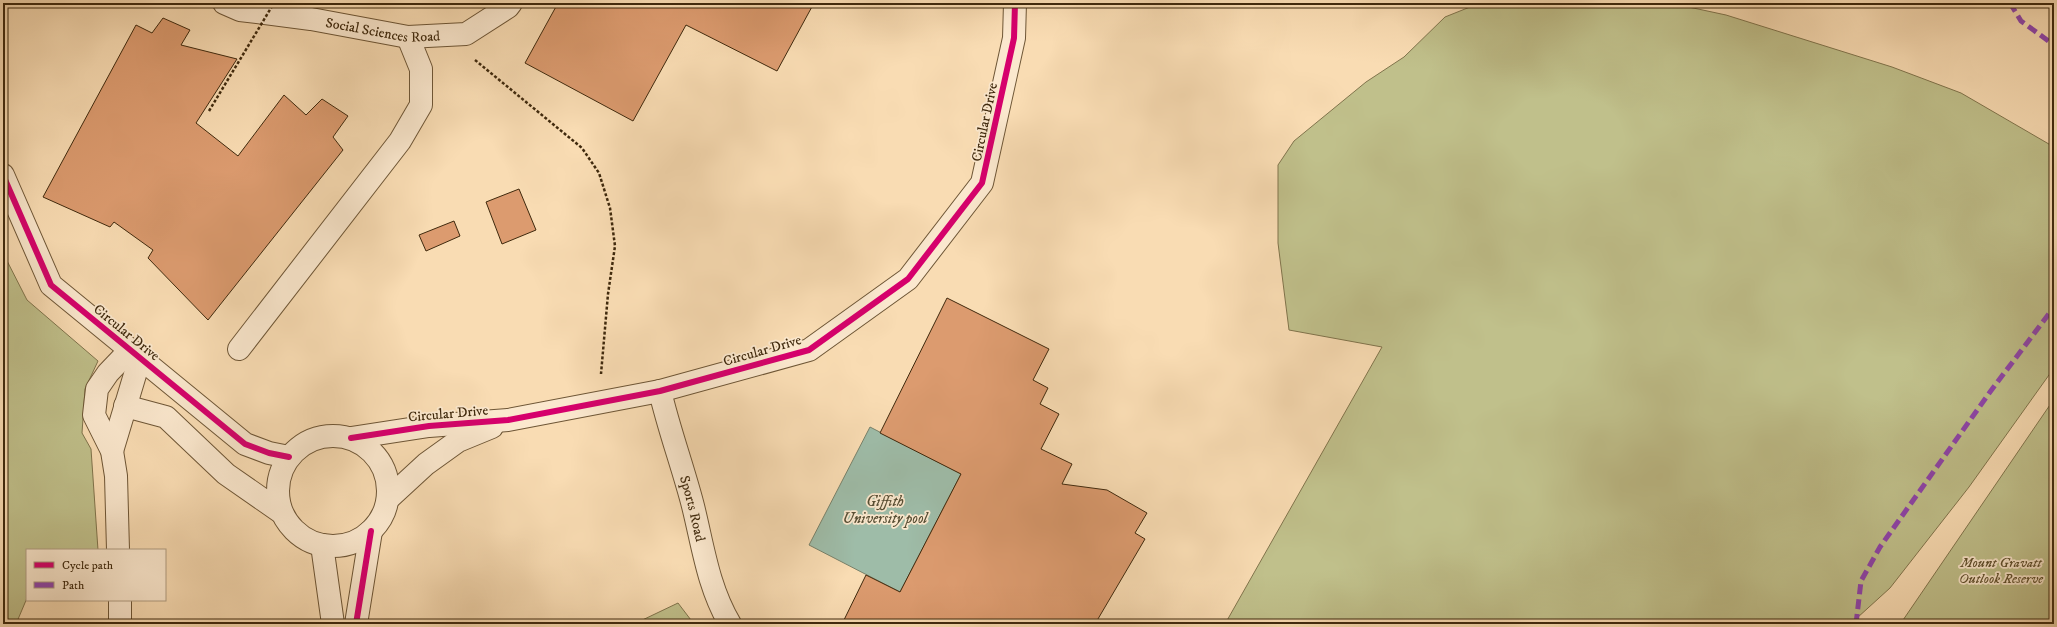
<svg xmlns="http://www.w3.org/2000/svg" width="2057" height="627" viewBox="0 0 2057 627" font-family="'IM FELL DW Pica',serif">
  <rect width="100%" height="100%" fill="#f9dcb3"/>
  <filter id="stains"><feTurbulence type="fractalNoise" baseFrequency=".005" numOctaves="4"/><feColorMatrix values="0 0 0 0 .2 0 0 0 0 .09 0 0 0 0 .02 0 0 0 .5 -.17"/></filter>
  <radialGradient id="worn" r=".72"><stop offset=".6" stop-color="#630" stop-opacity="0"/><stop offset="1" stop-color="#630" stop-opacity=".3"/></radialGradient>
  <g fill="#c0c08b" stroke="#80744c">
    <polygon points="1480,3 1670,3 1726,15 1892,67 1961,93 2054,147 2054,368 1969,487 1890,588 1857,618 1854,624 1225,624 1382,347 1289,330 1278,243 1278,165 1294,141 1366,82 1404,57 1445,17"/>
    <polygon points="3,253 27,300 98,361 85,389 82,433 91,449 98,550 27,550 27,598 16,624 3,624"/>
    <polygon points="2054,399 2054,624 1900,624 1901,623"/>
    <polygon points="678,603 694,624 634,624"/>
  </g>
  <polygon fill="#9ebca8" stroke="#78816a" points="870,427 961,474 900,592 809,545"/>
  <g fill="#dc9b6f" stroke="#3f290d">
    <polygon points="558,3 814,3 777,71 686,25 633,121 525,63"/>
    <polygon points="163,18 190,30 181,45 237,59 196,123 238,156 284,95 306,115 322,99 348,116 333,137 343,150 208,320 148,258 153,250 114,222 110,227 43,197 136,25 152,33"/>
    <polygon points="519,189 536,230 502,244 486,202"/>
    <polygon points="454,221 460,236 426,251 419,235"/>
    <polygon points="947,298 1049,349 1033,380 1048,388 1040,404 1059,414 1041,449 1072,464 1062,484 1107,490 1147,513 1135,533 1145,539 1095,624 842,624 866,575 900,592 961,474 880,433"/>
  </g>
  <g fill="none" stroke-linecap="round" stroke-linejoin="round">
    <g stroke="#6e5636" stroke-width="24">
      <g id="minor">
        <path id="s1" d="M224,3L240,10L311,19L408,37L466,34L508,7L511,3"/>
        <polyline points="3,175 51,285 245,444 269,453 289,457"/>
        <polyline points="239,349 400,141 421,105 421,69 408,37"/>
        <path id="s2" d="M660,391C669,430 683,467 693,506C703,546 708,587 730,624"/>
        <polyline points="125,406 166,417 226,474 282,513"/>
        <circle cx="333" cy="491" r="55"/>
        <polyline points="351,438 429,426 508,420 660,391 809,350 908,279 982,183 1014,38 1015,3"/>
        <polyline points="112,451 140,358"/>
        <polyline points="388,499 426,464 458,441 492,427"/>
        <polyline points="322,545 333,624"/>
        <polyline points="118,550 116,476 112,451 94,415 97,389 108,373 130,350"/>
        <polyline points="120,600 120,619"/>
        <polyline points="356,624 371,531"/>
      </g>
    </g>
    <polyline stroke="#3f290d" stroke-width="2.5" stroke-dasharray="3 2" stroke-linecap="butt" points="475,60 582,148 599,173 610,208 615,246 608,294 601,374"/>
    <use href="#minor" stroke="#fbe8ce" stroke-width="22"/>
    <polyline stroke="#3f290d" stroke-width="2.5" stroke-dasharray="3 2" stroke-linecap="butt" points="209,111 274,3"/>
    <g stroke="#8e44ad" stroke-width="5" stroke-dasharray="10 5" stroke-linecap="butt">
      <polyline points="2010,3 2021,21 2054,45"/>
      <polyline points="1856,624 1861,581 1880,547 1990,392 2054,307"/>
    </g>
    <g stroke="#fbe8ce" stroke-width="8">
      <g id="cycleway">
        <polyline points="3,175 51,285 245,444 269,453 289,457"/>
        <polyline points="351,438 429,426 508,420 660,391 809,350 908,279 982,183 1014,38 1015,3"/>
        <polyline points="356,624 371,531"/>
      </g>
    </g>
    <use href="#cycleway" stroke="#d6006c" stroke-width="6"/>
  </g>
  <g text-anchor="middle" stroke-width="3.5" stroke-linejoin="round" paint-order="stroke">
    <g font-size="14" fill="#3f290d" stroke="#fbe8ce">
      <text dy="5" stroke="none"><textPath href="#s1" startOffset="162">Social Sciences Road</textPath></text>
      <text transform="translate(984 122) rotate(-78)" y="5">Circular Drive</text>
      <text transform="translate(127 332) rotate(39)" y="5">Circular Drive</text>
      <text transform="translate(762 350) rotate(-16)" y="5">Circular Drive</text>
      <text transform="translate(448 413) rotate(-5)" y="5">Circular Drive</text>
      <text dy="5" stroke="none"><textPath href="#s2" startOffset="122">Sports Road</textPath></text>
    </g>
    <g font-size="14" font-style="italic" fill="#5f4f2c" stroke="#fbe8ce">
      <text x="2001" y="567">Mount Gravatt<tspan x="2001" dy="16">Outlook Reserve</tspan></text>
    </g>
    <g font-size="15" font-style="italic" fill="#574e34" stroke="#fbe8ce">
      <text x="885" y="506">Giffith<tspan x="885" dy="17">University pool</tspan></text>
    </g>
  </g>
  <rect width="2057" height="627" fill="none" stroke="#f9dcb3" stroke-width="16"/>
  <rect x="4" y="4" width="2049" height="619" fill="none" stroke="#3f290d" stroke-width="2"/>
  <rect x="8" y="8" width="2041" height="611" fill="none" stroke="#3f290d"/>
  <rect x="26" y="549" width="140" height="52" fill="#fbe8ce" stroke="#b09c81"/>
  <rect x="34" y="562" width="20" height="6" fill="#d6006c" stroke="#b09c81"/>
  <text x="62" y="569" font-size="12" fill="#3f290d">Cycle path</text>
  <rect x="34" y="582" width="20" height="6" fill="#8e44ad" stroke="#b09c81"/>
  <text x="62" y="589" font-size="12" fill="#3f290d">Path</text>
  <rect width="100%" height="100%" filter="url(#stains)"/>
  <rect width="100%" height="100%" fill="url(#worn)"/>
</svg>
